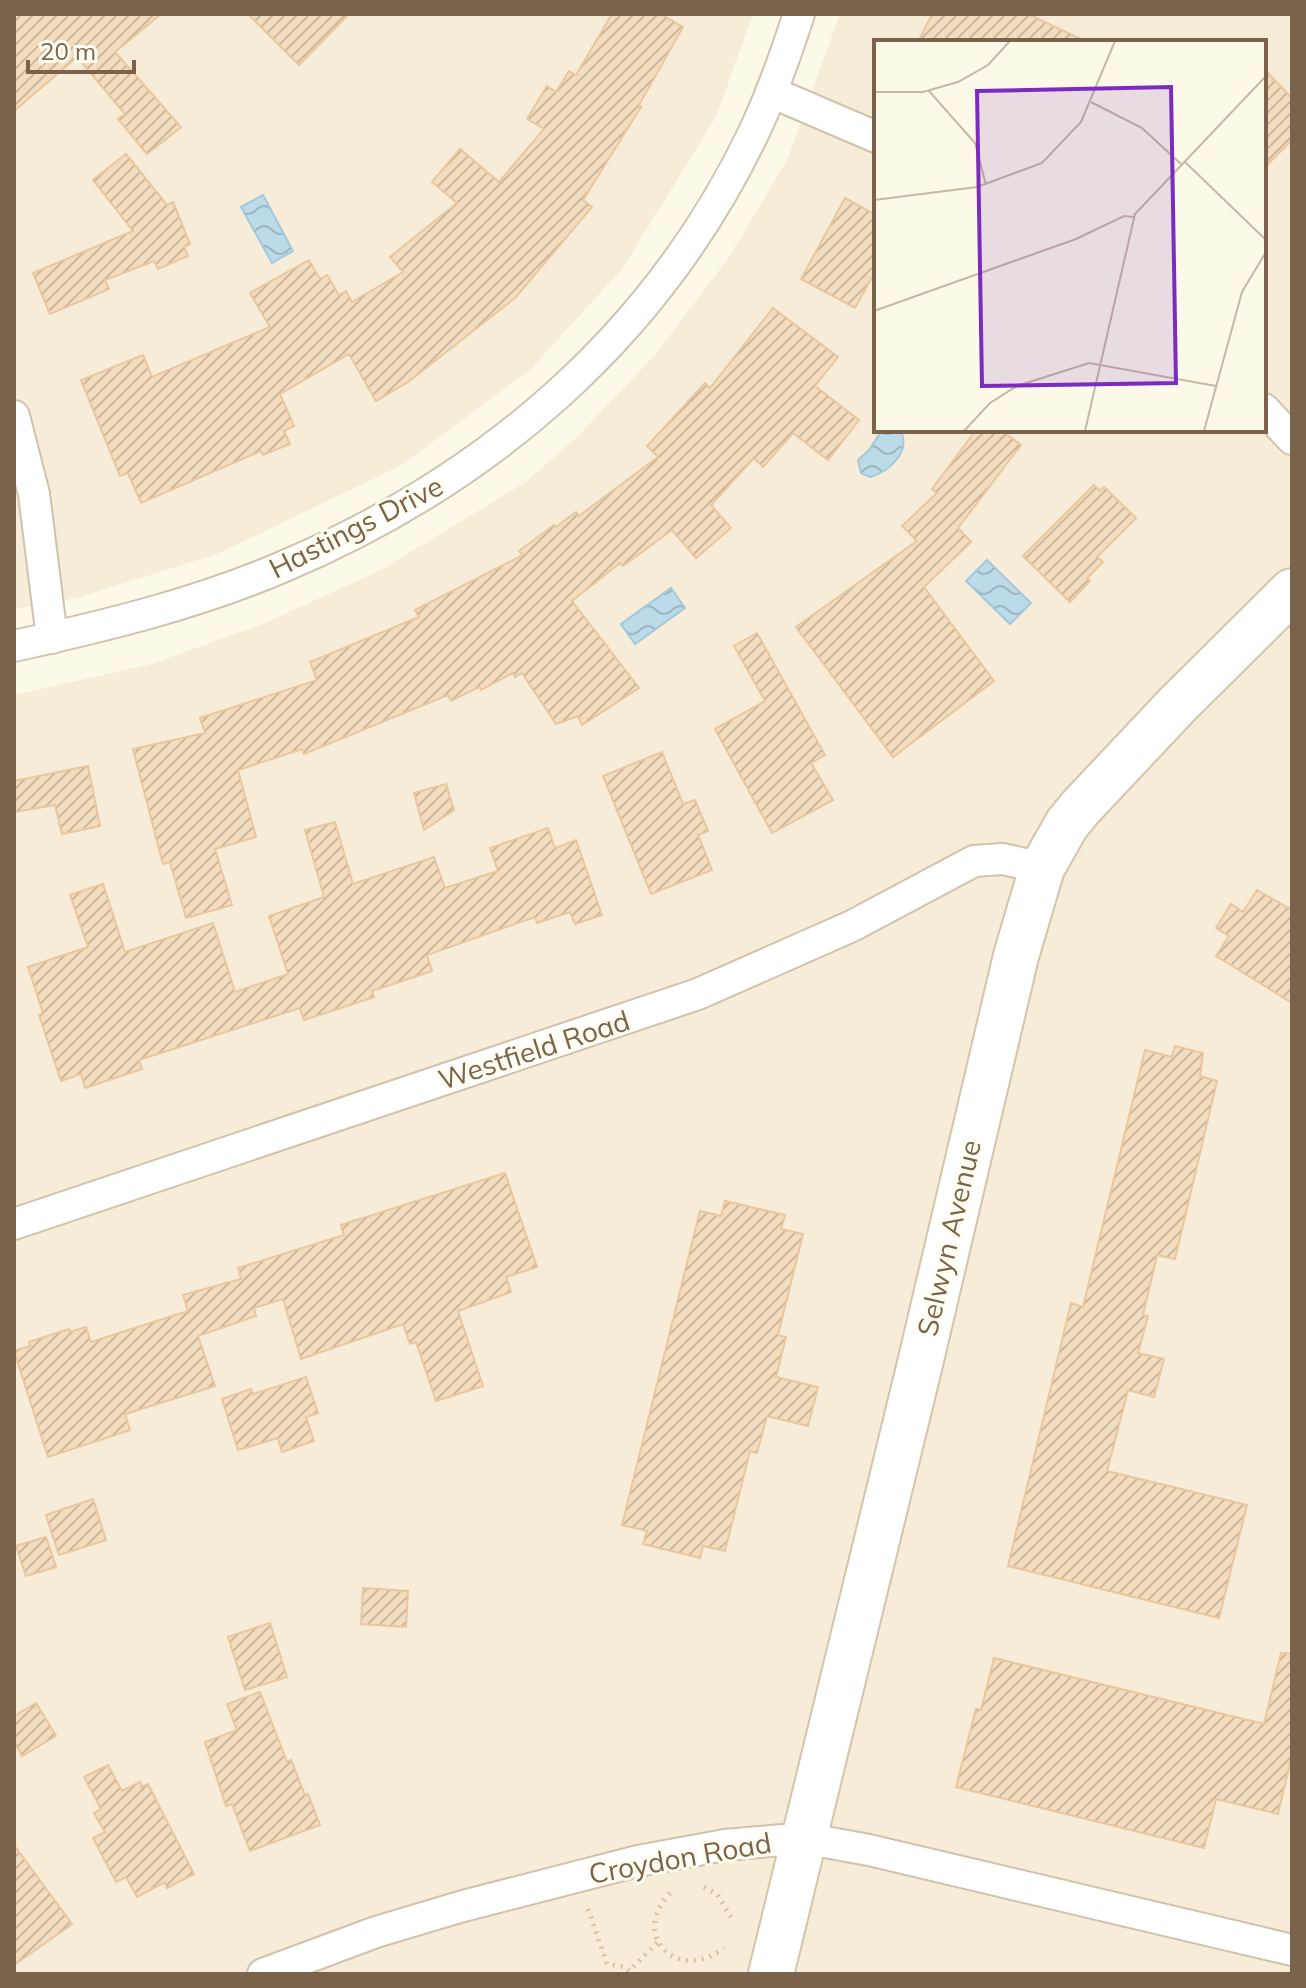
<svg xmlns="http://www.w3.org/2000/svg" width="1306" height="1988" viewBox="0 0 1306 1988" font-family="Mulish,sans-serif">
  <defs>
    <pattern id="water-waves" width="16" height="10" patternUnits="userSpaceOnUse" patternTransform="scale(2)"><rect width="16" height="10" fill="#bcdbe9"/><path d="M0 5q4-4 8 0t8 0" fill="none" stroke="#9eb5bf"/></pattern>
    <pattern id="building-hatch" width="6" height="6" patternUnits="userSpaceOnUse" patternTransform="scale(2)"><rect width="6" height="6" fill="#f4ddbf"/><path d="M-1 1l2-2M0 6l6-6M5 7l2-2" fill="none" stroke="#cbb79d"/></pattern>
  </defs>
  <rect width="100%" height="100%" fill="#fdf9e9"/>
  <g fill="#f6ecd7" fill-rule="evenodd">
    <polygon points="14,14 753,14 716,117 622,269 530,370 400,466 217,554 80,597 14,609"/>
    <path d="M840,14H1292V1974H14V695L151,664L263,624L377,572L526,482L576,438L655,355L730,256L788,158ZM876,42H1264V430H876Z"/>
  </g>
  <g fill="url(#water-waves)" stroke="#a1c9db" stroke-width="2">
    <polygon points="263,195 293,251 272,263 241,207"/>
    <path d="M882,430H900C912,451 889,472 870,477L861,473L858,460L869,450Z"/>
    <polygon points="987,560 1031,603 1010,624 966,581"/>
    <polygon points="671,588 685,608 635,644 621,624"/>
  </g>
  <g fill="url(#building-hatch)" stroke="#e8c79e" stroke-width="2">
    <polygon points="14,14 161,14 115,52 181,127 147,154 118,119 125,114 77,57 14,111"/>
    <polygon points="248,14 349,14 299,65"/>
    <polygon points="612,14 660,14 683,27 639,105 641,107 583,200 592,207 515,298 408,382 376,401 349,354 280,394 294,426 284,431 290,444 263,455 261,451 141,503 128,473 120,476 81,380 143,355 152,377 270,327 250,293 309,260 320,279 327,275 339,295 346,291 352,302 403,272 390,257 457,203 432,182 460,149 499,182 544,129 527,119 547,86 556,92 569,71 576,75"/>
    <polygon points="932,14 1028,14 1087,42 918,42"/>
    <polygon points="1264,69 1292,98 1292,140 1264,168"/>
    <polygon points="126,154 167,205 173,202 190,244 184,247 188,256 158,269 154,261 105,280 109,289 50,314 33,273 133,231 93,180"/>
    <polygon points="845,198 876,215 876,270 855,308 801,279"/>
    <polygon points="773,308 838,357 815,386 859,420 828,460 793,433 763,467 754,458 711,505 731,528 696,558 672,530 623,566 620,563 572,601 639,688 582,725 578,716 556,724 522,673 515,677 513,673 481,690 479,687 451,701 448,695 304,754 302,749 238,770 256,837 215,849 232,905 186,918 170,862 163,864 133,749 205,733 200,718 317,680 310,662 419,617 415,610 523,555 519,551 554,525 556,527 576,512 579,516 658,457 647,446 705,383 710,388"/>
    <polygon points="976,430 1001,430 1021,445 958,528 971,542 924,587 994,681 893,757 796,627 917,541 902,526 937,493 932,489"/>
    <polygon points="1094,485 1100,491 1104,487 1136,518 1097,557 1103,562 1087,578 1090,581 1070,602 1023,556"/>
    <polygon points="757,633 825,755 811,763 833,800 772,833 715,729 765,701 734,646"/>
    <polygon points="662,752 683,804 695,800 708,831 698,835 712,870 651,894 603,776"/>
    <polygon points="88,766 100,826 62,834 55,805 14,812 14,781"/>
    <polygon points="446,784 454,810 424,830 414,793"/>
    <polygon points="335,822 353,884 434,857 445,888 498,871 490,848 548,828 555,848 576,840 602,915 575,924 570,912 537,923 535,917 427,955 432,971 372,991 374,997 304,1020 300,1008 139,1060 142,1069 85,1088 81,1074 61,1081 39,1015 43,1013 28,967 88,947 70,895 103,884 125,952 213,923 235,992 288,974 269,916 324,897 305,830"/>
    <polygon points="1257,890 1292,910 1292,1003 1216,956 1229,936 1216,928 1231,904 1243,912"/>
    <polygon points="1175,1046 1203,1053 1200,1076 1217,1081 1175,1259 1157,1255 1143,1315 1148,1316 1138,1353 1164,1359 1154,1397 1128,1390 1107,1471 1247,1505 1219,1618 1008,1566 1071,1303 1083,1307 1145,1050 1172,1057"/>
    <polygon points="505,1173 537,1267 506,1277 511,1292 458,1311 483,1386 436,1401 416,1342 410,1344 403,1324 301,1359 283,1299 254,1308 256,1316 198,1336 215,1386 125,1414 130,1430 48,1457 14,1351 30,1346 29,1342 69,1329 70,1332 86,1327 91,1342 188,1311 183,1295 241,1279 238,1268 344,1235 341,1225"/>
    <polygon points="725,1201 785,1215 781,1229 803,1234 778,1335 786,1337 776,1377 818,1387 808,1426 767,1416 757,1453 750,1451 725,1551 703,1546 700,1558 643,1544 647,1531 622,1525 700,1211 721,1216"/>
    <polygon points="306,1377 318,1413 306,1417 314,1441 282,1452 278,1438 238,1450 222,1399 251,1389 253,1394"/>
    <polygon points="93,1499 106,1540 59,1555 46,1515"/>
    <polygon points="46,1537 56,1567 26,1576 16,1546"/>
    <polygon points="363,1588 408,1591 406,1627 361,1624"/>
    <polygon points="270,1623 287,1677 245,1690 228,1637"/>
    <polygon points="1281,1653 1292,1654 1292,1755 1278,1814 1216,1799 1204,1848 956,1787 976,1709 981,1710 994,1658 1264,1724"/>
    <polygon points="260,1692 287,1762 291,1760 305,1795 308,1794 320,1825 250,1851 232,1804 226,1806 205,1742 237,1730 227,1704"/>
    <polygon points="36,1703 56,1736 22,1756 14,1741 14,1716"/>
    <polygon points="108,1765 122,1791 140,1782 142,1787 148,1784 194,1874 167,1888 165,1882 137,1897 126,1877 116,1882 93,1838 105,1832 94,1813 101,1809 84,1777"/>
    <polygon points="14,1845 72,1924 14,1965"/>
  </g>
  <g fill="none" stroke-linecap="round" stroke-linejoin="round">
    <g stroke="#d1c2ad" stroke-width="34">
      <g id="street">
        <polyline points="771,92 876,137"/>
        <polyline points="1264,409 1292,439"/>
        <polyline points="14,416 34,494 52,638"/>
        <path d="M14,646C105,626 195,604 280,568C487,481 656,337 754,132C772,94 786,54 799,14"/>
        <polyline points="14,1224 698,994 852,926 974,861 1003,859 1042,868"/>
        <polyline points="263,1974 376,1932 463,1906 638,1861 725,1845 783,1840 825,1842 869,1850 1292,1950"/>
      </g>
    </g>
    <g stroke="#d4c4ab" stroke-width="48">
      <polyline id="secondary" points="771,1974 919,1368 1016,956 1042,868 1067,824 1081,807 1177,705 1292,591"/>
    </g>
    <g stroke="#dac1a1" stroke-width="5" stroke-dasharray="2 6" stroke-linecap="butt">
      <polyline points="704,1887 717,1894 731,1917"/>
      <path d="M670,1893C630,1935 676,1984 724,1948"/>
      <polyline points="588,1909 607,1964 625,1967 629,1971 659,1941"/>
    </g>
    <use href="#street" stroke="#fff" stroke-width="30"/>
    <use href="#secondary" stroke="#fff" stroke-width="44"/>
  </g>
  <g text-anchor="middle" stroke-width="6" stroke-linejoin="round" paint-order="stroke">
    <g font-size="28" fill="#7a634a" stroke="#fffcf0">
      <text transform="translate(356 527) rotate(-27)" y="10">Hastings Drive</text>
      <text transform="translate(534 1050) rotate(-18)" y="10">Westfield Road</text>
      <text transform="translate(949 1238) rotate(-77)" y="10">Selwyn Avenue</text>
      <text transform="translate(680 1858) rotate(-10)" y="10">Croydon Road</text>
    </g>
  </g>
  <g transform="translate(874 40)">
    <rect width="392" height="392" fill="#fdf9e9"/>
    <path fill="none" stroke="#c5b8a4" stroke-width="2" d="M55,51L101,103L112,145M0,52H49L84,42L114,25L136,1M217,62L268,88L307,124M310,121L392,200M0,160L103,147L168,123L207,82L241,1M0,271L202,199L250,176L260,177M90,391L116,363L143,346L215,323L342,346M211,391L261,174L392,36M330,391L368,252L392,212"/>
    <path fill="#7b2cbf" fill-opacity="0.15" stroke="#7b2cbf" stroke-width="4" d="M297,47L302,343L108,346L103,51Z"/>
    <rect width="392" height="392" fill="none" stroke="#7a634a" stroke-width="4"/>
  </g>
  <rect width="1306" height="1988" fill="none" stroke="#7a634a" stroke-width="32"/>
  <path d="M28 60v12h106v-12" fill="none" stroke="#7a634a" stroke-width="4"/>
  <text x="40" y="60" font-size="24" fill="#7a634a" stroke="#fffcf0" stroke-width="6" paint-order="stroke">20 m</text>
</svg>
